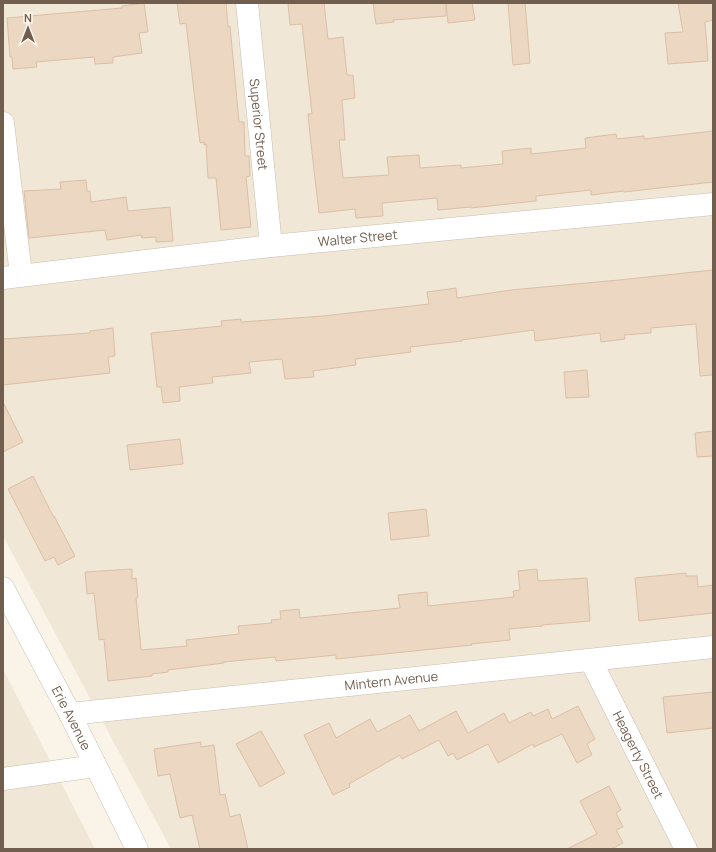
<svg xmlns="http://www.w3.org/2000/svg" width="716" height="852" viewBox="0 0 716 852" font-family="Manrope,sans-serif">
  <rect width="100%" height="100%" fill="#faf4e8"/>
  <g fill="#f0e7d7">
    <polygon points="3,3 713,3 713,849 171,849 3,536"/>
    <polygon points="3,669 95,849 3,849"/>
  </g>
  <g fill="#ecd7c3" stroke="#dcbfa5">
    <polygon points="144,3 148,32 139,33 142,53 113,57 113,63 95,64 94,57 36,62 37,67 13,69 12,57 10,57 7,18 122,8 122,6"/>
    <polygon points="177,3 226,3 228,27 230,26 239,122 244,122 245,156 249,156 250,176 246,177 251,227 221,230 216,178 208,178 206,144 204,145 204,142 200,143 186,23 180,24"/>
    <polygon points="288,3 324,3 328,39 343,37 347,75 353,75 355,98 342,100 345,140 339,140 343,178 389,175 387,157 419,155 420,168 461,165 461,168 503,164 502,151 531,148 531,154 586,148 585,138 616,134 617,139 644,136 644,139 713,131 713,182 624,192 624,191 591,195 591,190 536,196 536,201 471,208 471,207 438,210 437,198 382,203 383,216 356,218 355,209 319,213 310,135 308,114 312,114 302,24 290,25"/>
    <polygon points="373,3 446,3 446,16 393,20 394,22 376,24"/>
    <polygon points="446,3 472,3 475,20 448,23"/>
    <polygon points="508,3 525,3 530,63 513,65"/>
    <polygon points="678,3 713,3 713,20 705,22 708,61 668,64 665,33 683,32"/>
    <polygon points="86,180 87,191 90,191 91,202 126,197 128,211 170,207 173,241 156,242 156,237 142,238 141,235 107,240 105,230 29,238 24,191 61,189 60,182"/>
    <polygon points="713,270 713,375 700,376 696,324 651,328 651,333 624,335 625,339 601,342 600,333 535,341 534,330 462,340 462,341 410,347 411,352 355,359 356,365 313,371 314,377 285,379 282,359 249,362 251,373 212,377 213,383 179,387 180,401 163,403 161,387 157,387 151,333 222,326 221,321 241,319 241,322 323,316 429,304 427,292 456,288 457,298 511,290 619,280"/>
    <polygon points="113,328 115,356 108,357 110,373 3,385 3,339 90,333 90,331"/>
    <polygon points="587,370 589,397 566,398 564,372"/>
    <polygon points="3,402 23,442 3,452"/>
    <polygon points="713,431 713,456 697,457 695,433"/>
    <polygon points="180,439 183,464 130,470 127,445"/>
    <polygon points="33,476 53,516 54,516 75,556 58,565 54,557 45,561 8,489"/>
    <polygon points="426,509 429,536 391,540 388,513"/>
    <polygon points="132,569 132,579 136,578 138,597 136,598 141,650 187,646 186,640 239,634 238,626 272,623 271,620 281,619 280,611 299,609 300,618 400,608 398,595 427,592 428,606 514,597 513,591 520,590 518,571 537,569 538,581 587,578 590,621 542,625 542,626 509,629 510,640 471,644 472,645 336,659 336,655 276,661 275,657 224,662 224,663 168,670 168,672 152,674 152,676 108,681 104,639 99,640 94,593 87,594 85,572"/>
    <polygon points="686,573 686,576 697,576 698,587 713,585 713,613 639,621 635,578"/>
    <polygon points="713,692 713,728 667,733 663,697"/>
    <polygon points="578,706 595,739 587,744 592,755 577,763 562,734 534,747 533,744 498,763 488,744 457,760 453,753 448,756 439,740 402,759 400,755 349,784 350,787 333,795 304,735 329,723 336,738 370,719 377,732 410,715 419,731 456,711 468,733 504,713 509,723 531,712 533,716 548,709 552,719"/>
    <polygon points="261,731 285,773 260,787 236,744"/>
    <polygon points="201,742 201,747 214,745 220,795 225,794 230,817 240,814 248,849 200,849 192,815 180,818 170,774 158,776 154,749"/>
    <polygon points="609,786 621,810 616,813 623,827 616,830 623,843 611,849 567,849 597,834 580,801"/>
  </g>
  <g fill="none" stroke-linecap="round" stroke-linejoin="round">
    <g stroke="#cabdaf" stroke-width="23">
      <g id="street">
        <path id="s1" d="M247,3L271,246"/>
        <polyline points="3,123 21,275"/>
        <path id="s2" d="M3,278L271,246L713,204"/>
        <path id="s3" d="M591,661L686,849"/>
        <path id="s4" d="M70,714L713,647"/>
        <polyline points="3,779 95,766"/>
      </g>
    </g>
    <g stroke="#cdbead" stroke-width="23">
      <g id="secondary">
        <path id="s5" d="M3,588L70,714L137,849"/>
      </g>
    </g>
    <use href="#street" stroke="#fff" stroke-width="22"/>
    <use href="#secondary" stroke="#fff" stroke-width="22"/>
  </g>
  <g text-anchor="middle" stroke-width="3.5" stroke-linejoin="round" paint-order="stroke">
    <g font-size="13" fill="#715e4f" stroke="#fdf8ee">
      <text dy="5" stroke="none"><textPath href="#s1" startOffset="122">Superior Street</textPath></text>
      <text dy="5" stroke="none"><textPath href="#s2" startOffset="357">Walter Street</textPath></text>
      <text dy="5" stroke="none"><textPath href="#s4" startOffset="323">Mintern Avenue</textPath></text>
      <text dy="5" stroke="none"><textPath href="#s5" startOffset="147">Erie Avenue</textPath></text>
      <text dy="5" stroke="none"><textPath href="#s3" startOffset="105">Heagerty Street</textPath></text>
    </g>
  </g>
  <rect width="716" height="852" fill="none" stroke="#715e4f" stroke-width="8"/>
  <g transform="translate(28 28)" stroke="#fdf8ee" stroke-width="3" paint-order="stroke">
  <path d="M0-3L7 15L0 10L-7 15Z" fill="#715e4f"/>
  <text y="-6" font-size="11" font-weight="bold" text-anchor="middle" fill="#715e4f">N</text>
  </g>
</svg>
